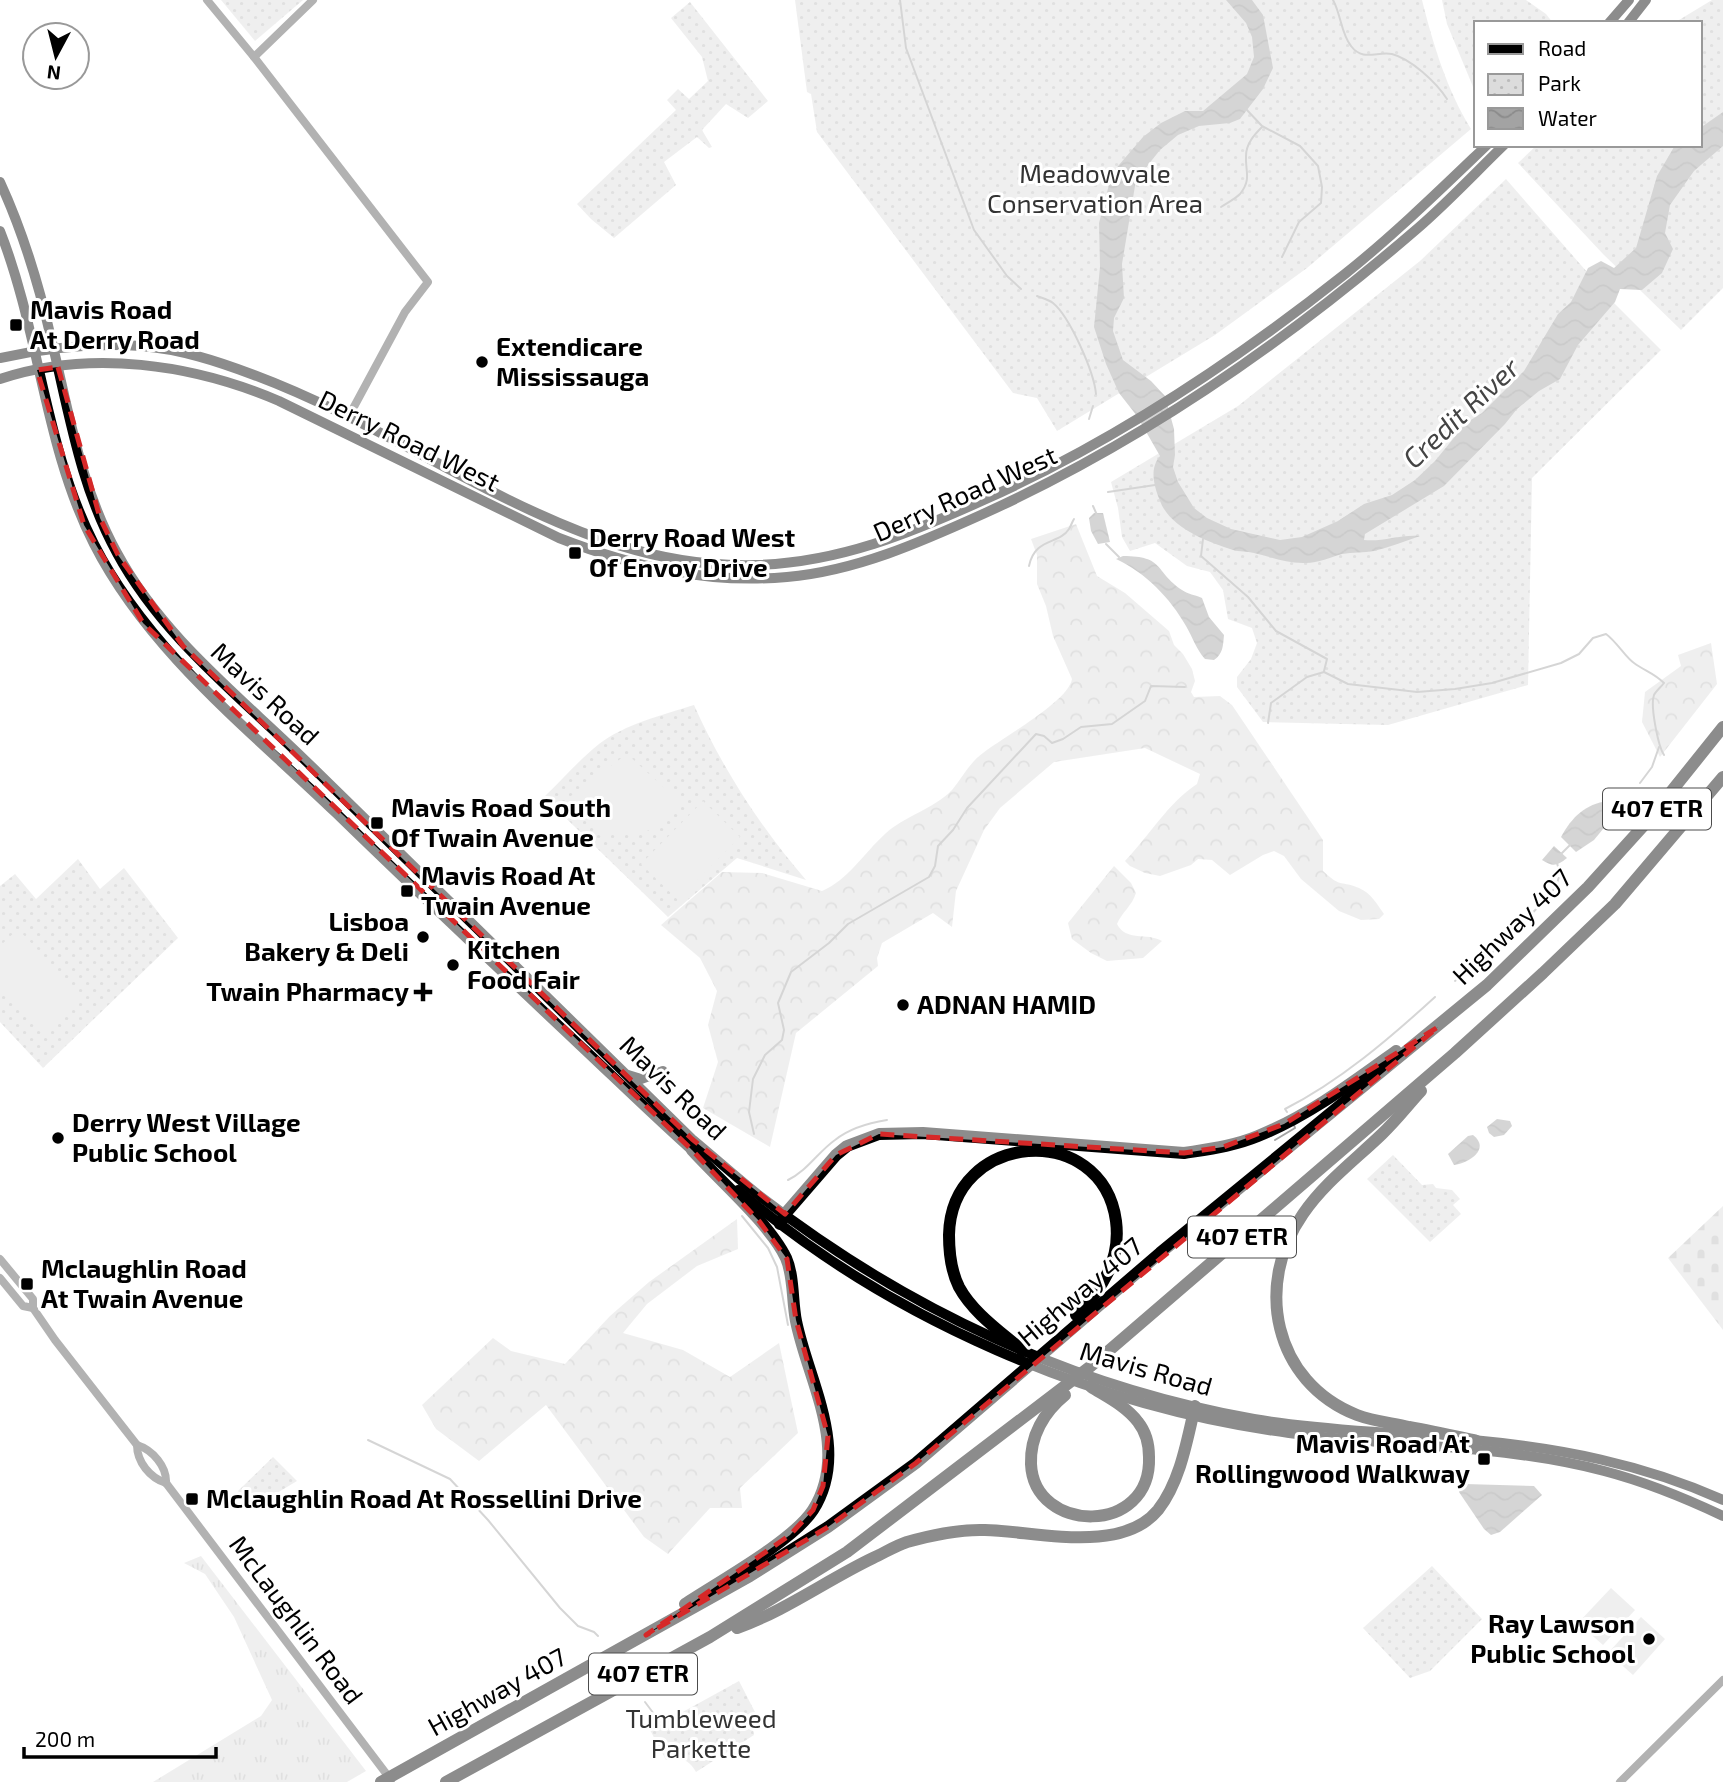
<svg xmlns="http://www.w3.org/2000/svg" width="1723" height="1782" viewBox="0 0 1723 1782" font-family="'Exo 2',sans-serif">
  <defs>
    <pattern id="grass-tufts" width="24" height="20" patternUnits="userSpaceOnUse" patternTransform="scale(1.75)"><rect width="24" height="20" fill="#dcdcdc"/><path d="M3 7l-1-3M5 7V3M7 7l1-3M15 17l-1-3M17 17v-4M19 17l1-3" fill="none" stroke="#bbb"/></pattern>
    <pattern id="forest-crowns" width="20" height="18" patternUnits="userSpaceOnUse" patternTransform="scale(1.75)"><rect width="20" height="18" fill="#dcdcdc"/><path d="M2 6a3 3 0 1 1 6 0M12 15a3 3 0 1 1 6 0" fill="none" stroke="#bbb"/></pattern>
    <pattern id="cemetery-stones" width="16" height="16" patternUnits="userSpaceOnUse" patternTransform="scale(1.75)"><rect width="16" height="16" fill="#dcdcdc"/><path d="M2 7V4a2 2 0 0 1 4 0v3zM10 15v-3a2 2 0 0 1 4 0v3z" fill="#bbb"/></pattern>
    <pattern id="park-dots" width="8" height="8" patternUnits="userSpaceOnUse" patternTransform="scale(1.75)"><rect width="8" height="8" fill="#dcdcdc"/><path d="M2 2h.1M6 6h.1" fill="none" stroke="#bbb" stroke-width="1.8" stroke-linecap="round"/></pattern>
    <pattern id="water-waves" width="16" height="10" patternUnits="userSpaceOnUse" patternTransform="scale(1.75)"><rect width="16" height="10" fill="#a3a3a3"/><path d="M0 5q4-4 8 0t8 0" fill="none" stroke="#8b8b8b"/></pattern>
  </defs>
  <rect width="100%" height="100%" fill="#fff"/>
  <polygon fill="url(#grass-tufts)" points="201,1556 366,1771 347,1782 153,1782 261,1716 272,1700 234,1617 205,1574 184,1563"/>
  <g fill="url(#forest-crowns)">
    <path d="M1076,524L1097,576L1125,593L1169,631L1174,645L1183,654L1192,669L1195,681L1191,692L1194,697L1220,696L1232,705L1323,840V871C1342,889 1341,880 1359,888C1371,893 1377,904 1384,914L1379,919L1361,920L1339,911L1301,879L1284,856L1274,851L1263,855L1230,875L1212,860L1198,859L1191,865L1160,876L1145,873L1130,866L1125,861C1149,836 1168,803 1197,784L1200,774L1145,748L1054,762L1000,808L984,830L956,891L952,927L933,913L882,943L877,958L878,966L796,1033L770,1147L703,1108L718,1062L708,1025L717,991L700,958L661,925L722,872L762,873L822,891C848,880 864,853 885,834C904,816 934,809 952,790C962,778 970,762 983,753C1002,738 1069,701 1072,679L1053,636L1046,606L1037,584V555L1031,539Z"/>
    <polygon points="1711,643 1717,684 1660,757 1642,722 1645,692 1681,666 1678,655"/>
    <path d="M1114,866L1131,883L1136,893C1132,906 1122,912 1117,924C1126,942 1147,932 1162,941L1143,958L1107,961L1091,953L1072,939L1068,923Z"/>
    <polygon points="737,1219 738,1249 697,1266 647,1304 623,1333 683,1350 730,1377 779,1343 798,1433 740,1488 742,1508 710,1508 668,1554 644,1537 546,1405 479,1461 436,1429 422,1405 493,1338 511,1351 565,1364 610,1316 649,1282"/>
  </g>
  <polygon fill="url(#cemetery-stones)" points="1723,1206 1723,1330 1668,1258"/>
  <g fill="url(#park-dots)">
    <polygon points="221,0 303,0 255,41"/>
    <path d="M795,0H1422C1433,44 1447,90 1471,129L1307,268L1215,335L1057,431L1037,398L1013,393L817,132L811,94L807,92Z"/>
    <polygon points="1442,0 1526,0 1546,14 1553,23 1476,23 1476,94 1447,24"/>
    <polygon points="1712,0 1723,0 1723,288 1681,330 1603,254 1518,163 1537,145 1700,145 1700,23 1674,23"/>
    <polygon points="690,2 768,101 748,118 726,104 702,130 712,147 709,148 697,137 664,162 676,185 614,238 591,219 577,204 676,110 667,100 678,89 689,99 708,81 702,57 671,18"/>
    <polygon points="1506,179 1614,303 1661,350 1532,478 1528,685 1388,725 1263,722 1237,687 1237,677 1251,659 1257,643 1252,628 1228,619 1223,590 1210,572 1187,566 1155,543 1130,551 1122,537 1118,508 1111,482 1238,406 1420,261"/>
    <path d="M694,705C722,768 761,828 806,880L737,858L668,917L544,797C562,780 579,760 599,744C625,724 663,715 694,705Z"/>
    <polygon points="78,859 100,889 124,868 178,938 43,1068 0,1022 0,886 15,874 36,899"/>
    <polygon points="1393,1155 1422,1185 1433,1184 1436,1188 1452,1190 1460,1199 1453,1205 1461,1214 1430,1242 1367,1179"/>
    <polygon points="273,1457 297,1481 252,1508 238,1491"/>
    <polygon points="1432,1566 1482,1619 1430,1671 1410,1678 1363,1628"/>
    <path d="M739,1681L755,1712L752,1723L754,1735L696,1772C688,1758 681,1758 666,1760L650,1730Z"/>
  </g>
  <g fill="#dcdcdc">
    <path d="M627,754L681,803C676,809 672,816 667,820C650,834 620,840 600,829C589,822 579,806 571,796Z"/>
    <polygon points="703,801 740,837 678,900 641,864"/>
    <polygon points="18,929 81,996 43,1031 0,986 0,946"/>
    <polygon points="1611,1588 1635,1610 1603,1645 1578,1623"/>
    <polygon points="1641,1617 1665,1639 1633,1675 1608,1653"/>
  </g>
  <g fill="url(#water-waves)">
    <path d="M1226,0H1252L1263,15L1273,68L1263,89L1240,119L1230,123L1199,126L1178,135L1160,150L1136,180L1122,264L1124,298L1114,318L1113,331L1123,360L1151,381L1165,396L1174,429L1175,455L1173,467L1178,482L1194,508L1207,518L1231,529L1280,540L1302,537L1338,521L1364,504L1392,495L1415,480L1435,461L1466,423L1482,413L1524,371L1558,314L1571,302L1588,268L1601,261L1614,268L1636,248L1657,176L1674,147L1700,145V128L1723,112V146L1694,171L1670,205L1665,233L1673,249L1662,273L1642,290L1620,289L1615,302L1578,345L1560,379L1539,391L1517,409L1505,424L1444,486L1365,534L1364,540C1383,542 1401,534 1420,536C1405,541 1390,547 1374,551C1364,553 1353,552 1342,554C1331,557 1318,563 1306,563C1288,564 1271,557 1254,553C1247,551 1239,552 1233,550C1208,542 1170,528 1160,501C1154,486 1149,469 1160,456L1137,416L1119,393L1106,364L1094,327L1100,267L1099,223L1112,173L1143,137L1161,123L1185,111H1203L1247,74L1254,57L1252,37L1246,23Z"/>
    <polygon points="1094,513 1103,513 1110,542 1098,544 1091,531 1089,518"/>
    <path d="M1123,556C1165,556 1154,571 1182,590C1187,594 1196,595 1202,598L1209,617L1224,635C1223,646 1223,654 1214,660L1205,659C1196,649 1193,638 1186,626C1170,598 1146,573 1116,559Z"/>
    <path d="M1608,801L1617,812L1594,840L1576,852L1561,837C1572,817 1585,804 1608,801Z"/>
    <path d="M1554,846L1567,858C1557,866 1553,867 1542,860Z"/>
    <polygon points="1497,1119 1510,1121 1512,1126 1504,1135 1494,1137 1489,1133 1487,1127"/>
    <path d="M1468,1136L1473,1135C1491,1149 1469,1163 1454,1165L1448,1154Z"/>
    <polygon points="1465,1484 1534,1486 1542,1495 1500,1532 1491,1535 1484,1529 1459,1492 1460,1486"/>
  </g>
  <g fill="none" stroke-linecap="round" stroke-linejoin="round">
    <g stroke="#a3a3a3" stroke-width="2">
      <polyline points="900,0 906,48 974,230 1007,276 1021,289"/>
      <path d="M1333,0C1341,14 1341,34 1351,46C1363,62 1377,51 1392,54C1411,59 1436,82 1447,99"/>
      <polyline points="1246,109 1262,126 1300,146 1318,166 1322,187 1321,203 1299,222 1282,257"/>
      <path d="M1221,207C1227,203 1235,199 1240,194C1252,179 1245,171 1246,156C1246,144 1254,135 1262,127"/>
      <path d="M1037,296C1042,298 1049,300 1053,303C1070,317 1094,372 1096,394"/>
      <polyline points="1089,419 1093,406"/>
      <polyline points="1108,492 1155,485"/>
      <polyline points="1093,506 1097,515"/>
      <polyline points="1203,539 1201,556 1248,597 1276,631 1327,659 1324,671"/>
      <polyline points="1106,544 1119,557"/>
      <path d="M1029,566C1035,537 1059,545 1069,529C1071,526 1072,522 1074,519"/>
      <path d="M1268,723L1271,703L1307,677L1324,672L1348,684L1417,692L1455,689L1492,683L1561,663L1579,654L1593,638L1606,634C1617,642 1626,658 1634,663C1645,671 1654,673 1664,683C1661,687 1656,691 1654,695C1650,705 1658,746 1664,755"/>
      <polyline points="1640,783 1652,767 1659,747"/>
      <polyline points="1561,854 1570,845"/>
      <polyline points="1455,981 1498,948 1548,897 1556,886 1560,874 1557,863"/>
      <path d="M1287,1112L1285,1109C1340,1081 1389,1039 1435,997"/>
      <polyline points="754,1134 749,1112 753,1079 765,1055 782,1040 784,1030 778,1003 791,972 829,943 848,924 929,877 935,866 938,846 953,830 967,808 1036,734 1044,736 1052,743 1063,739 1081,727 1112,724 1145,701 1151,686 1185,687"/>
      <polyline points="1275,1140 1295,1128 1294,1125"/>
      <path d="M788,1180C807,1171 818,1152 835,1140C850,1128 868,1123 887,1120"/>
      <polyline points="742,1216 768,1248 777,1267 788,1325"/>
      <polyline points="368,1440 450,1479 488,1520 560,1608 578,1626 594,1632 598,1636"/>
      <polyline points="645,1702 660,1722"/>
    </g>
    <g stroke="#555" stroke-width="8">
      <polyline points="207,0 254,57 428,282 405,312 349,416"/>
      <polyline points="254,57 313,0"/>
      <path d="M0,1259L33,1299V1308L55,1340L137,1445C153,1450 167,1467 166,1483"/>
      <polyline points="0,1278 23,1306 33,1308"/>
      <path d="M137,1445C137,1462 150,1478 166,1483L391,1780"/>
      <polyline points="1620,1782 1723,1680"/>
    </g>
    <g stroke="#000" stroke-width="10">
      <polyline points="1609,23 1629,0"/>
      <polyline points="1628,23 1646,0"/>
      <path d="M0,182C23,232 39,285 51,338C69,412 80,486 117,553C163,638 241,697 309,764C436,889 564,1014 692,1139C715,1158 737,1178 761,1197C906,1309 1073,1387 1254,1419C1313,1429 1374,1431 1433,1437"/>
      <path d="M0,231C40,333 44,446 94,544C149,652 250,730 336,813C418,893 502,972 586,1051C622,1085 658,1120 695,1153"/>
      <path d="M0,358C46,348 94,343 141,346C180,349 217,361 254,375C337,406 414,452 493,492C576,534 660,568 755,565C838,563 911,533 986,499C1115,441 1234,362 1345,274C1395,234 1441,189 1487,145"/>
      <path d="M0,379C90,349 193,364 279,401L559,538C634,567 706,584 787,577C856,571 921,542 983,514C1142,442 1286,342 1418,228C1448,202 1475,173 1504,145"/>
      <polyline points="628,1075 641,1079 663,1071"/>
      <path d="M738,1190C888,1319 1093,1407 1289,1433C1393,1447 1502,1444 1604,1471C1646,1482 1685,1498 1723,1516"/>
      <path d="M1473,1440C1560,1448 1643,1464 1723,1500"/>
    </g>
    <g stroke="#000" stroke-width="12">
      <path d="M1421,1091C1408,1105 1396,1121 1382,1134C1355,1160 1324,1183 1303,1214C1254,1284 1273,1382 1357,1415C1373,1421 1392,1423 1409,1427C1432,1431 1454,1436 1477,1441"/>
      <path d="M780,1224L785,1214L836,1155L847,1146L879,1134L923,1133L1184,1153C1209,1149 1234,1146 1258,1136C1308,1116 1353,1082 1396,1051"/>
      <path d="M1023,1351C1001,1332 973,1313 959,1287C951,1271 949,1253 949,1235C951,1131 1102,1120 1116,1221C1121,1260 1103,1288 1076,1315"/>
      <path d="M1065,1395C1044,1412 1030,1436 1031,1464C1034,1534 1152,1536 1149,1457C1149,1445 1146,1432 1138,1422C1126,1406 1107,1397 1091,1387"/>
      <path d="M685,1604C718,1582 793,1541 813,1510C851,1450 808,1381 796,1321C792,1301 794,1276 786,1258C770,1224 718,1179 692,1150"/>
      <path d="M737,1628C785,1611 827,1580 873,1558C884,1553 895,1546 907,1542C932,1535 959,1529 985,1530C1035,1531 1121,1555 1158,1510C1180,1482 1187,1441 1195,1406"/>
      <polyline points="381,1782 750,1576 828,1527 916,1463 1160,1253 1487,985 1588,887 1646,823 1723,727"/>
      <polyline points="446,1782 710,1637 847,1552 1091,1366 1455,1053 1543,973 1615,904 1723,777"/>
    </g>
  </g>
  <path d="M0 0H1723V1782H0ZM58,367L100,518L118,555L183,646L692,1139L785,1214L836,1155L879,1134L1184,1153L1223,1147L1284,1124L1438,1027L916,1463L828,1527L646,1635L790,1535L813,1510L823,1486L828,1436L796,1320L787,1259L759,1221L692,1150L143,623L84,525L37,370Z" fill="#fff" fill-opacity=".55" fill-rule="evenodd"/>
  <path fill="none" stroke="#d62828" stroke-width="5" stroke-dasharray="14 9" stroke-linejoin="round" d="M58,367L100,518L118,555L183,646L692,1139L785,1214L836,1155L879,1134L1184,1153L1223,1147L1284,1124L1438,1027L916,1463L828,1527L646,1635L790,1535L813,1510L823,1486L828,1436L796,1320L787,1259L759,1221L692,1150L143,623L84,525L37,370Z"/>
  <g fill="#000" stroke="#fff" stroke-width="2.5">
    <rect x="9" y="318" width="14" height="14" rx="3.5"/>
    <circle cx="482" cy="362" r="7"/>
    <rect x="568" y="546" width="14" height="14" rx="3.5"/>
    <rect x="370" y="816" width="14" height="14" rx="3.5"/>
    <rect x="400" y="884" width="14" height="14" rx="3.5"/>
    <circle cx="423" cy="937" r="7"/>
    <circle cx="453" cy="965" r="7"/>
    <path d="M419.5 981.5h7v7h7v7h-7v7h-7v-7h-7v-7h7z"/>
    <circle cx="903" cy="1005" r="7"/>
    <circle cx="58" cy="1138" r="7"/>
    <rect x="20" y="1277" width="14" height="14" rx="3.5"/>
    <rect x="1477" y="1452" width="14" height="14" rx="3.5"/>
    <rect x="185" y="1492" width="14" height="14" rx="3.5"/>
    <circle cx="1649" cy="1639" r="7"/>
  </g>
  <g text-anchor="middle" stroke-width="6" stroke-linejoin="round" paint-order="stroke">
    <g fill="#fff" stroke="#4c4c4c" stroke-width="2">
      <rect x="1603" y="788.5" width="108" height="41" rx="5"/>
      <rect x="1188" y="1216.5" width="108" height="41" rx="5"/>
      <rect x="589" y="1653.5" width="108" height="41" rx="5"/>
    </g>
    <g font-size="24" font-weight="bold" fill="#000">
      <text x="1657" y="817">407 ETR</text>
      <text x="1242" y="1245">407 ETR</text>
      <text x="643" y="1682">407 ETR</text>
    </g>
    <g font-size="26" fill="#333" stroke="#fff">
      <text x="1095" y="183">Meadowvale<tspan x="1095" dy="30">Conservation Area</tspan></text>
      <text x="701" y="1728">Tumbleweed<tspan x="701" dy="30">Parkette</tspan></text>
    </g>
    <g font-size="26" font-weight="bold" fill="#000" stroke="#fff" text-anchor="start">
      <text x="30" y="319">Mavis Road<tspan x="30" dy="30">At Derry Road</tspan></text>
      <text x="496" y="356">Extendicare<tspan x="496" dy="30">Mississauga</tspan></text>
      <text x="589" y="547">Derry Road West<tspan x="589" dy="30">Of Envoy Drive</tspan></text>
      <text x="391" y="817">Mavis Road South<tspan x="391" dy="30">Of Twain Avenue</tspan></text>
      <text x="421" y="885">Mavis Road At<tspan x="421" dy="30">Twain Avenue</tspan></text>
      <text x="409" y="931" text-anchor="end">Lisboa<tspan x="409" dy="30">Bakery &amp; Deli</tspan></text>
      <text x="467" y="959">Kitchen<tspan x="467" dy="30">Food Fair</tspan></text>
      <text x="409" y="1001" text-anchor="end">Twain Pharmacy</text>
      <text x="917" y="1014">ADNAN HAMID</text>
      <text x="72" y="1132">Derry West Village<tspan x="72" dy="30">Public School</tspan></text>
      <text x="41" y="1278">Mclaughlin Road<tspan x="41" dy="30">At Twain Avenue</tspan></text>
      <text x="1470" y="1453" text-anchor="end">Mavis Road At<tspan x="1470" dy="30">Rollingwood Walkway</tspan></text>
      <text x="206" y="1508">Mclaughlin Road At Rossellini Drive</text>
      <text x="1635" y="1633" text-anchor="end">Ray Lawson<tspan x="1635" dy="30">Public School</tspan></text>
    </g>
    <g font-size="26" fill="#000" stroke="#fff">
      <text transform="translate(409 441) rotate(26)" y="9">Derry Road West</text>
      <text transform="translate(965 494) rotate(-24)" y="9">Derry Road West</text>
      <text transform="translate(265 694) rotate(43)" y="9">Mavis Road</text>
      <text transform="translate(1512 927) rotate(-44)" y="9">Highway 407</text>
      <text transform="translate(673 1088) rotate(44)" y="9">Mavis Road</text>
      <text transform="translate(1080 1292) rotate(-40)" y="9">Highway 407</text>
      <text transform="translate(1146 1369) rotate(16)" y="9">Mavis Road</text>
      <text transform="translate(296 1620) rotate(53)" y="9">McLaughlin Road</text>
      <text transform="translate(497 1692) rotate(-29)" y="9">Highway 407</text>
    </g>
    <g font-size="28" font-style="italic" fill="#444" stroke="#fff">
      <text transform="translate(1461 413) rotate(-43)" y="10">Credit River</text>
    </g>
  </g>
  <rect x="1474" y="21" width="228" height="126" fill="#ffffff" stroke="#999999" stroke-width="2"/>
  <rect x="1488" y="44" width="35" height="10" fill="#000000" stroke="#999999" stroke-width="2"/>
  <text x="1538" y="56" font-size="21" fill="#000000">Road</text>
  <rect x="1488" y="74" width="35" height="21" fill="url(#park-dots)" stroke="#999999" stroke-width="2"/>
  <text x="1538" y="91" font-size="21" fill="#000000">Park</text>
  <rect x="1488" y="108" width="35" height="21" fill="url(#water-waves)" stroke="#999999" stroke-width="2"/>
  <text x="1538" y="126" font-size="21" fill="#000000">Water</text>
  <g transform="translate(56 56) rotate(187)"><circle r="33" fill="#ffffff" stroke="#999999" stroke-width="2"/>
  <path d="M0-5L12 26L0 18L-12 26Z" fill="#000000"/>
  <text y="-10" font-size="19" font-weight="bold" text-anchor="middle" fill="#000000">N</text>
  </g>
  <path d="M24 1747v10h192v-10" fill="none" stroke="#000000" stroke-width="3.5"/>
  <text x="35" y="1747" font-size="21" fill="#000000" stroke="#ffffff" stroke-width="5" paint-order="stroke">200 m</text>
</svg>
